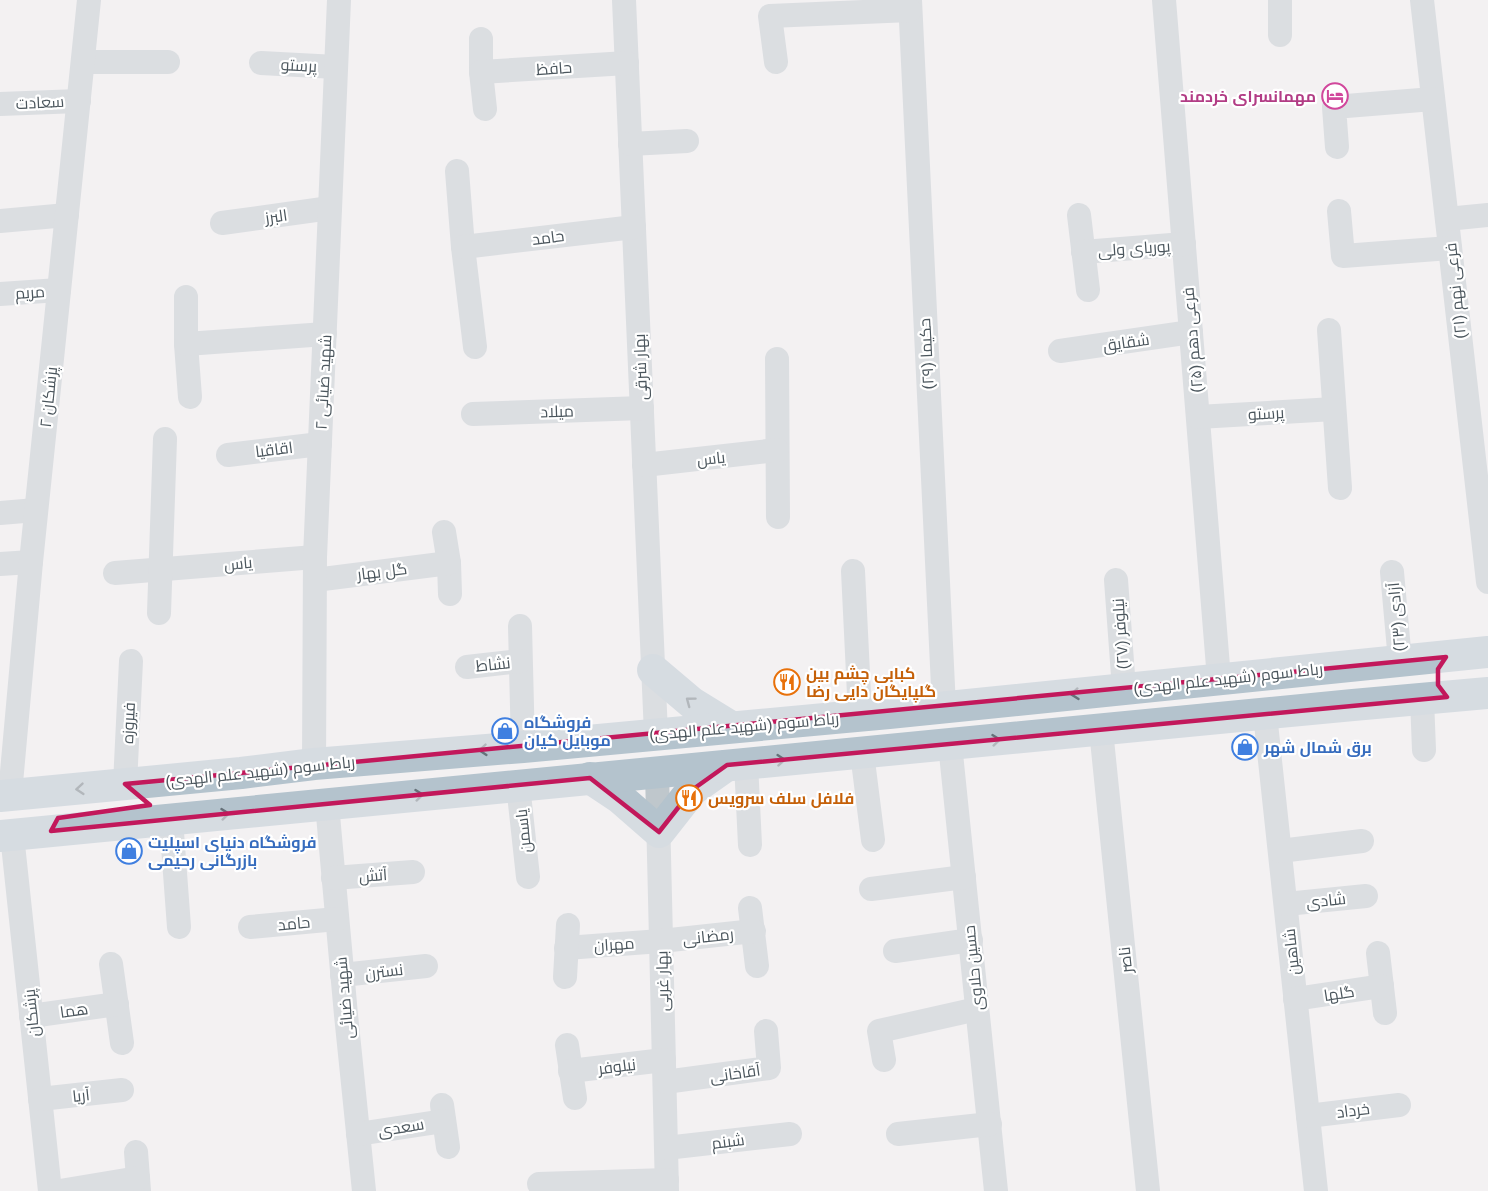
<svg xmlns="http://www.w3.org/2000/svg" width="1488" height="1191" viewBox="0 0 1488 1191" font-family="Arial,Cairo,sans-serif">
  <rect width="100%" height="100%" fill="#f3f1f2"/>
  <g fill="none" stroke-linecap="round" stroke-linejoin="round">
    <g stroke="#bfc7cc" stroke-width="24">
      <polyline points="624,0 656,734"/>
      <polyline points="910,0 944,707"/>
      <polyline points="1164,0 1219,679"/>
      <polyline points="1422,0 1488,582"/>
      <polyline points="1280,35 1280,0"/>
      <polyline points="481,39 481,72 485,109"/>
      <polyline points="83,62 168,62"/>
      <polyline points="776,62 770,16 910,10"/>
      <polyline points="261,63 336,67"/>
      <polyline points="481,72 627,63"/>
      <polyline points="0,104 79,101"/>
      <polyline points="630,144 687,141"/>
      <polyline points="1337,147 1334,107 1433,99"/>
      <polyline points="457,171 463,247 475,347"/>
      <polyline points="1339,211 1343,256 1450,248"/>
      <polyline points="1079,215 1088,290"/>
      <polyline points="1447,219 1488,215"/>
      <polyline points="0,221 67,215"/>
      <polyline points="222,223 330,208"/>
      <polyline points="463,247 634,227"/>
      <polyline points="1083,252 1184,244"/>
      <polyline points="0,294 59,290"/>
      <polyline points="186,297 186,344 190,397"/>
      <polyline points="1329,330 1340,488"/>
      <polyline points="186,344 325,334"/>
      <polyline points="1060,351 1191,332"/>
      <polyline points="777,359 778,517"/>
      <polyline points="473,414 642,408"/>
      <polyline points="1198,417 1334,409"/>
      <polyline points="228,455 320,444"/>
      <polyline points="644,465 777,450"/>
      <polyline points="0,513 36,510"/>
      <polyline points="444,532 449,563 450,594"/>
      <polyline points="0,564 31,562"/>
      <polyline points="853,571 860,715"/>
      <polyline points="1392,572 1400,661"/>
      <polyline points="115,573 315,557"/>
      <polyline points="315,580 449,563"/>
      <polyline points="1116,580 1124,689"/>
      <polyline points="159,613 165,439"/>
      <polyline points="520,626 523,747"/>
      <polyline points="467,667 520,661"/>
      <polyline points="1422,699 1424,750"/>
      <polyline points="1265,714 1316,1191"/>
      <polyline points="1101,730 1148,1191"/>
      <polyline points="950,744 996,1191"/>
      <polyline points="862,753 873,840"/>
      <polyline points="746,763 750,845"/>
      <polyline points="314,764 315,557 339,0"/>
      <polyline points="657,772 667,1191"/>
      <polyline points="125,784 131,661"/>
      <polyline points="518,785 528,877"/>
      <polyline points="10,794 31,562 89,0"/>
      <polyline points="327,804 346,1015 364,1191"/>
      <polyline points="171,819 179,927"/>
      <polyline points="12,835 50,1191"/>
      <polyline points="1280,851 1362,841"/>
      <polyline points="333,878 413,872"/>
      <polyline points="871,889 964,877"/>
      <polyline points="1286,904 1366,896"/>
      <polyline points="750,908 757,966"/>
      <polyline points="250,927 337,919"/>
      <polyline points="566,948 661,941 754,931"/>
      <polyline points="895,951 971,940"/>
      <polyline points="1378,953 1385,1013"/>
      <polyline points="111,964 122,1043"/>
      <polyline points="342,975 426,966"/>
      <polyline points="565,977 568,925"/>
      <polyline points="1295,999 1382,986"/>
      <polyline points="31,1016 117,1004"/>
      <polyline points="567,1045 575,1098"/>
      <polyline points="884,1060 879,1031 977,1009"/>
      <polyline points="570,1071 664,1060"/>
      <polyline points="665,1082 769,1068 766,1031"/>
      <polyline points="40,1099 122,1090"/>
      <polyline points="442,1105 448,1147"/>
      <polyline points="1308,1116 1399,1105"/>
      <polyline points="358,1134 444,1121"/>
      <polyline points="898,1134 990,1124"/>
      <polyline points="666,1148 790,1134"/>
      <polyline points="136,1152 139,1191"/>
      <polyline points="539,1184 667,1180"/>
      <polyline points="60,1191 138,1178"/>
    </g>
    <g stroke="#b4c3cd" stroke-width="32">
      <polyline points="653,670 692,703 731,727"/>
      <polyline points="590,778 620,798 659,832 692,790 726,766"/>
      <polyline points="0,796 241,773 314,764 523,747 889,713 1488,652"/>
      <polyline points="0,836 1353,705 1488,693"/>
    </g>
  </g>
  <defs><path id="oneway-chevron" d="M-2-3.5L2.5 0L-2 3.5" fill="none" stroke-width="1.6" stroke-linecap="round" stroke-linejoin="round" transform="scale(1.5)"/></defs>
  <g stroke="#657179">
    <use href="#oneway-chevron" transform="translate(1075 694) rotate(174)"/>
    <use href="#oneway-chevron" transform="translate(690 701) rotate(-143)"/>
    <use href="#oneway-chevron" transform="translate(996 740) rotate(-6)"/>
    <use href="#oneway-chevron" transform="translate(483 750) rotate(175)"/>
    <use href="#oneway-chevron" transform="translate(781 760) rotate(-5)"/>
    <use href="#oneway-chevron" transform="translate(80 789) rotate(175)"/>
    <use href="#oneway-chevron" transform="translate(419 795) rotate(-6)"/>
    <use href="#oneway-chevron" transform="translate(225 814) rotate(-6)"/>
  </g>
  <path d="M0 0H1488V1191H0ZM1446,657L1438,669V685L1447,697L727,765L692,790L659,832L590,778L51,831L58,818L150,805L125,784Z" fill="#f3f1f2" fill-opacity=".55" fill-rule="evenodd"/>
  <path fill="none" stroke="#c2185b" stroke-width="4.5" stroke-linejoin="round" d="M1446,657L1438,669V685L1447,697L727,765L692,790L659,832L590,778L51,831L58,818L150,805L125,784Z"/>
  <defs>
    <g id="hotel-ring" transform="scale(1.35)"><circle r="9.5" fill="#fff" stroke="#d1479c" stroke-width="1.5"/><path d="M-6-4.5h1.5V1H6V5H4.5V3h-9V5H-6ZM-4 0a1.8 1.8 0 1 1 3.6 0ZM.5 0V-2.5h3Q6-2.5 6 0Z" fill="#d1479c"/></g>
    <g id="restaurant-ring" transform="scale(1.35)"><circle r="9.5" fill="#fff" stroke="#e8710a" stroke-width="1.5"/><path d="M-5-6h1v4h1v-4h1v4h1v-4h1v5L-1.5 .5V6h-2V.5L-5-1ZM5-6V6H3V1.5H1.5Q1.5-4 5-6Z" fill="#e8710a"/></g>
    <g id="shop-ring" transform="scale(1.35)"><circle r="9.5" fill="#fff" stroke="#3f7fe0" stroke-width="1.5"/><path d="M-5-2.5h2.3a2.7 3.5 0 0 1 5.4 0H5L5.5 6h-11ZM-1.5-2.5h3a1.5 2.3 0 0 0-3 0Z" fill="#3f7fe0"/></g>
  </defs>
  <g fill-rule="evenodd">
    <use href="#hotel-ring" x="1335" y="96"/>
    <use href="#restaurant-ring" x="787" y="682"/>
    <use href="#shop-ring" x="505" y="731"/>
    <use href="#shop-ring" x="1245" y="747"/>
    <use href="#restaurant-ring" x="689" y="798"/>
    <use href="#shop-ring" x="129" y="851"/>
  </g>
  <g text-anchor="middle" stroke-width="4.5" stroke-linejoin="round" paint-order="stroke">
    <g font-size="16" fill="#4b565d" stroke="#fff">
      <text transform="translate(299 65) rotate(3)" y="6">پرستو</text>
      <text transform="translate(554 68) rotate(-4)" y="6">حافظ</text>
      <text transform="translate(40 102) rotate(-3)" y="6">سعادت</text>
      <text transform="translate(276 216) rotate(-8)" y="6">البرز</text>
      <text transform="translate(548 237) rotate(-7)" y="6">حامد</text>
      <text transform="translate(1134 248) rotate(-4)" y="6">پوریای ولی</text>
      <text transform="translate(1455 291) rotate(-96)" y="6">فرعی نهم (۲۱)</text>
      <text transform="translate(30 292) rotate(-4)" y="6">مریم</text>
      <text transform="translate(1192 340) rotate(-95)" y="6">فرعی دهم (۲۵)</text>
      <text transform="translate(1126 342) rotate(-8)" y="6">شقایق</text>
      <text transform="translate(926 354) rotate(-93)" y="6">حکیما (۲۹)</text>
      <text transform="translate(640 367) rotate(-92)" y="6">بهار شرقی</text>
      <text transform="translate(323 382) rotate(-87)" y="6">شهید ضیائی ۲</text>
      <text transform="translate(48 397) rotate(-84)" y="6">پزشکان ۲</text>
      <text transform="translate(557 411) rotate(-2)" y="6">میلاد</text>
      <text transform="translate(1266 413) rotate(-3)" y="6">پرستو</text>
      <text transform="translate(274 449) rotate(-7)" y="6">اقاقیا</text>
      <text transform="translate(711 458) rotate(-6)" y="6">یاس</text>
      <text transform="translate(238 563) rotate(-5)" y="6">یاس</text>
      <text transform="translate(382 571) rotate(-7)" y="6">گل بهار</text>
      <text transform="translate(1396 617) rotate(-95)" y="6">آزادی (۲۳)</text>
      <text transform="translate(1120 634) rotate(-94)" y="6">نیلوفر (۲۷)</text>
      <text transform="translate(493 664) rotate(-6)" y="6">نشاط</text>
      <text transform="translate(1228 678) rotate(-6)" y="6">رباط سوم (شهید علم الهدی)</text>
      <text transform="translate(128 723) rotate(-87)" y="6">فیروزه</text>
      <text transform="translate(744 726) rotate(-5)" y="6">رباط سوم (شهید علم الهدی)</text>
      <text transform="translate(260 771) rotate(-6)" y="6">رباط سوم (شهید علم الهدی)</text>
      <text transform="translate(523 831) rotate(-96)" y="6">یاسمن</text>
      <text transform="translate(373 875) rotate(-4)" y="6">آتش</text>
      <text transform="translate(1326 900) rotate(-6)" y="6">شادی</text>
      <text transform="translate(294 923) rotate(-5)" y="6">حامد</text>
      <text transform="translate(708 936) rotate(-6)" y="6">رمضانی</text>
      <text transform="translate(614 944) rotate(-4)" y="6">مهران</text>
      <text transform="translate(1291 952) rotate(-96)" y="6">شاهین</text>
      <text transform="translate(1125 960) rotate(-96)" y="6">ناصر</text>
      <text transform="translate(973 968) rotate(-96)" y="6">حسین حلاوی</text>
      <text transform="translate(384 971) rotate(-7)" y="6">نسترن</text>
      <text transform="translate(662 981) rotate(-91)" y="6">بهار غربی</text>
      <text transform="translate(1339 993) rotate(-9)" y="6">گلها</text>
      <text transform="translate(344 998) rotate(-95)" y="6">شهید ضیائی</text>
      <text transform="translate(74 1010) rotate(-8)" y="6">هما</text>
      <text transform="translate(31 1013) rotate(-96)" y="6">پزشکان</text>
      <text transform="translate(617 1066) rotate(-7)" y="6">نیلوفر</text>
      <text transform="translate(735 1073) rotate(-8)" y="6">آقاخانی</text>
      <text transform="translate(81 1095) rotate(-6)" y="6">آریا</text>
      <text transform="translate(1353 1110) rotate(-7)" y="6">خرداد</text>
      <text transform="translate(401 1127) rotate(-9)" y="6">سعدی</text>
      <text transform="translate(728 1141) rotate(-7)" y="6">شبنم</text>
    </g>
    <g font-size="16" font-weight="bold" fill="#b23c85" stroke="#fff" text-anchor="end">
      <text x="1316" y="102">مهمانسرای خردمند</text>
    </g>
    <g font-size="16" font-weight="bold" fill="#c56008" stroke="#fff" text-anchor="start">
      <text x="806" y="679">کبابی چشم بین<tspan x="806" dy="18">گلپایگان دایی رضا</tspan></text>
      <text x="708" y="804">فلافل سلف سرویس</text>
    </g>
    <g font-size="16" font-weight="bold" fill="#366cbe" stroke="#fff" text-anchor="start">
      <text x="524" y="728">فروشگاه<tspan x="524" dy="18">موبایل کیان</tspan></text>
      <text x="1264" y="753">برق شمال شهر</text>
      <text x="148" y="848">فروشگاه دنیای اسپلیت<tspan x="148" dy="18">بازرگانی رحیمی</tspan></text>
    </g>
  </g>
</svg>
